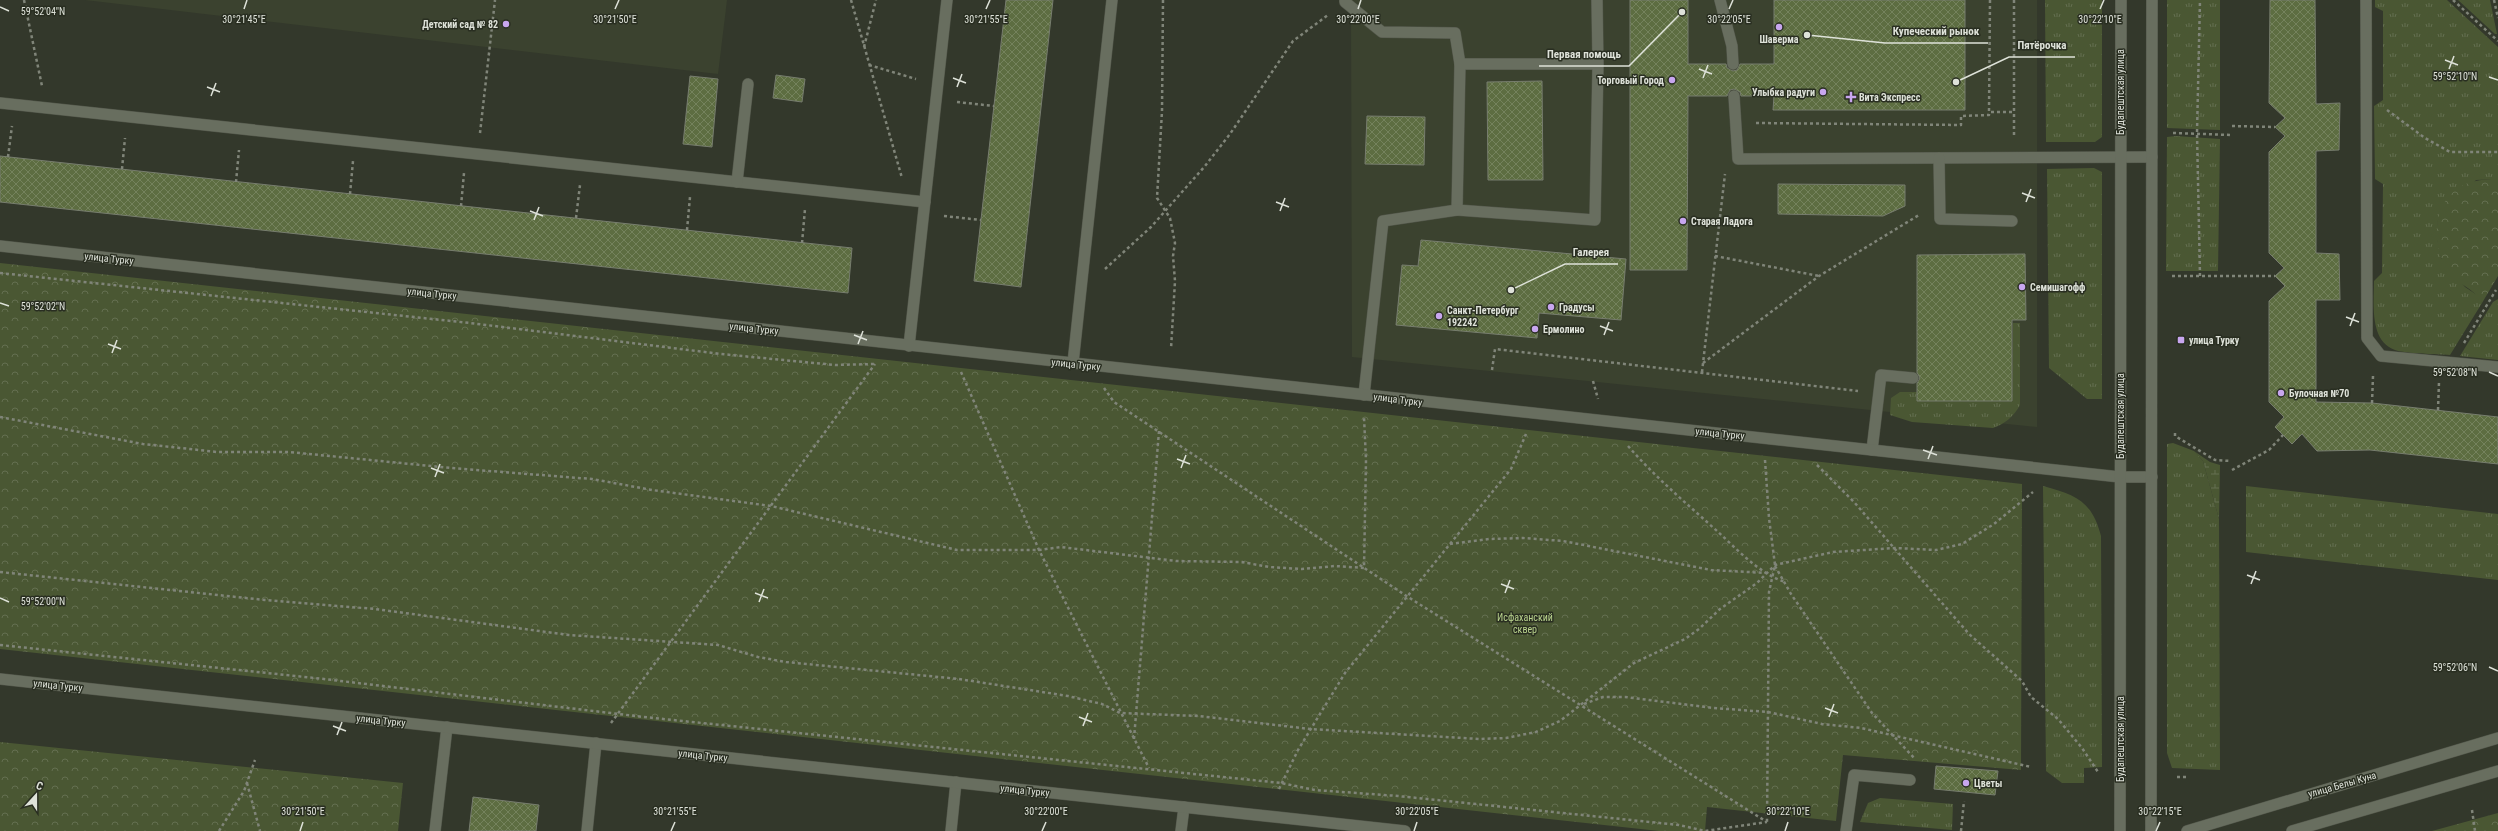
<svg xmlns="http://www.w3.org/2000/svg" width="2498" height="831" viewBox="0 0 2498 831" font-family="'Roboto Condensed',sans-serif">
  <defs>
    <pattern id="grass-tufts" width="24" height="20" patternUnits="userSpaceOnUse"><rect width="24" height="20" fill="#4a5733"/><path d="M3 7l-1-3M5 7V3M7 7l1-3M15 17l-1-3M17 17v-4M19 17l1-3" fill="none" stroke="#646f50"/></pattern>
    <pattern id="wetland-marsh" width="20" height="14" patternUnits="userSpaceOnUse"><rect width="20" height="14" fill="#4a5733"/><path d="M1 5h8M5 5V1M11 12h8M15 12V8" fill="none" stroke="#646f50"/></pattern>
    <pattern id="park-crowns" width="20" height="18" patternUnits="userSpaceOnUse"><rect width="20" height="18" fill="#4a5733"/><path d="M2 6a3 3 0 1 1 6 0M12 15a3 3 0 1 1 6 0" fill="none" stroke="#646f50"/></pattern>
    <pattern id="building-cross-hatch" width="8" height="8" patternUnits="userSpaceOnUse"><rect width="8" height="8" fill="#5d6d41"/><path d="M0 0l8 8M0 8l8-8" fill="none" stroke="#74825c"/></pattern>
  </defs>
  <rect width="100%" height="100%" fill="#33382b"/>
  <g fill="#3b422f">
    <polygon points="85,0 727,0 718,74"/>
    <polygon points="1351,0 2037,0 2037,427 1352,357"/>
  </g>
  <g fill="url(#grass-tufts)">
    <polygon points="2045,0 2102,0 2102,137 2095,142 2046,142"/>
    <polygon points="2167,0 2220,0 2220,130 2167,128"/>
    <path d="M2375,0H2447L2498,47V179L2476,180L2438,220L2437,238L2441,258L2465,287L2480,297L2482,303L2450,355C2437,354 2406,354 2395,350C2369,341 2374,303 2374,281L2382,273L2383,184L2375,179L2374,106L2383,100V11L2375,7Z"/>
    <polygon points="2458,0 2490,0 2497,34 2495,34"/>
    <polygon points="2176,136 2220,139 2218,271 2166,271 2167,137"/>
    <polygon points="2094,168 2102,172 2102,399 2087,399 2049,368 2047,169"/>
    <polygon points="2498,299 2498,360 2460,356 2493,302"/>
    <path d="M2013,323H2020V405C2014,416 2005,424 1993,428L1912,422L1890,415L1891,398L1900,392H1917L1918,401H2012Z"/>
    <polygon points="2173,443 2194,451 2203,461 2219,519 2220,770 2172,768 2167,753 2167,444"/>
    <path d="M2043,486C2076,495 2092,501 2101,536L2102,767L2084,768V783H2062L2046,771Z"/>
    <polygon points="2246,486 2498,514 2498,580 2246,552"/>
    <polygon points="1880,798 1953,804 1952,830 1860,822 1868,803"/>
  </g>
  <polygon fill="url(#wetland-marsh)" points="2194,451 2210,462 2220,465 2219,519 2203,461"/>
  <g fill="url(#park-crowns)">
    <path d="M2498,179V276L2482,303C2476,289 2456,284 2447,270C2433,248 2432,212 2452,193C2464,181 2482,179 2498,179Z"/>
    <polygon points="0,263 2022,484 2021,770 1843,755 1836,821 1707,807 1705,831 1659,831 0,649"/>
    <polygon points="0,742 403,783 398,831 0,831"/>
    <polygon points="2498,813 2498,831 2432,831"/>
  </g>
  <g fill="url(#building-cross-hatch)" stroke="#777d6e">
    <polygon points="1006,0 1053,0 1021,287 974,281"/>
    <polygon points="1630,0 1688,0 1688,64 1726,64 1727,68 1733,71 1737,70 1740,64 1774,64 1774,0 1965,0 1965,110 1773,110 1774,96 1741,96 1740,92 1734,89 1730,90 1727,96 1688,96 1687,270 1630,270"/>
    <polygon points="2270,0 2315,0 2316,104 2340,103 2339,150 2316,151 2316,253 2339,254 2340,300 2316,300 2316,402 2372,403 2498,417 2498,464 2370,450 2317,451 2302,434 2292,444 2275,427 2284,417 2269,402 2269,301 2285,286 2275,276 2284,268 2269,253 2269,152 2285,136 2275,127 2285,118 2269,103"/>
    <polygon points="776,75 805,79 802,102 773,98"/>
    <polygon points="690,76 718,79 712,147 683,144"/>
    <polygon points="1542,81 1543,180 1488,180 1487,82"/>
    <polygon points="1367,116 1425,117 1424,165 1365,164"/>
    <polygon points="0,156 852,248 848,293 0,202"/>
    <polygon points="1778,184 1905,185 1905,206 1883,216 1778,214"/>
    <polygon points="1421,240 1626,259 1621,320 1539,313 1537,338 1396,325 1402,265 1418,266"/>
    <polygon points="2025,254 2026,320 2012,320 2012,401 1917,401 1917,383 1920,378 1917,373 1917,255"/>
    <polygon points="1936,766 1998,771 1995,795 1934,789"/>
    <polygon points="473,797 539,805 536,831 469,831"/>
  </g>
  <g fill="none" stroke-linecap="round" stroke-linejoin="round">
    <g stroke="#52564a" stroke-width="12">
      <g id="service">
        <polyline points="1345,0 1345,2 1382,32 1455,33 1460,64"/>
        <polyline points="1597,0 1598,64 1595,220 1457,210 1460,64 1598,64"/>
        <polyline points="1720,0 1732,46 1733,64"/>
        <polyline points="2366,0 2367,338 2381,356 2498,367"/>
        <polyline points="1734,96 1738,159 2152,157"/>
        <polyline points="0,103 925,202"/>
        <polyline points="1939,158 1940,219 2012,221"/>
        <polyline points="737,182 748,84"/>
        <polyline points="909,346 947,0"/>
        <polyline points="1073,363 1112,0"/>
        <polyline points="1364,395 1383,221 1457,210"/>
        <polyline points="1872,450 1881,375 1913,378"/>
        <polyline points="435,831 447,727"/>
        <polyline points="587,831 596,743"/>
        <polyline points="951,831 956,782"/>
        <polyline points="1181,831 1184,807"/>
        <polyline points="1846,831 1854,775 1910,780"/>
      </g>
    </g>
    <g stroke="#52564a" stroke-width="12">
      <g id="minor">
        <polyline points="0,246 2120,477 2152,477"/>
        <polyline points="2120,831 2121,0"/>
        <polyline points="2151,831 2152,0"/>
      </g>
    </g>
    <g stroke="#52564a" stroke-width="12">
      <g id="tertiary">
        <polyline points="0,679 1405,831"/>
        <polyline points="2187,831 2498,738"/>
        <polyline points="2292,831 2498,771"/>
      </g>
    </g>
    <g stroke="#808579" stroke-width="2.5" stroke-dasharray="3 3" stroke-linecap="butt">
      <polyline points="24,0 42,86"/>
      <polyline points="851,0 902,178"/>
      <polyline points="1163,0 1162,111 1157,198 1170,218 1175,243 1173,256 1175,281 1171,349"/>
      <polyline points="1990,0 1989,112 2014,112"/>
      <polyline points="2014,0 2014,137"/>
      <polyline points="2453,0 2498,41"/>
      <polyline points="2494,0 2498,18"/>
      <polyline points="864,47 876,0"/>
      <polyline points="869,65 916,79"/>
      <polyline points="957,102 994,106"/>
      <polyline points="2387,110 2425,138 2450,152 2498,152"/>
      <polyline points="1756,123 1961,125 1961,116 1989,115 1989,112"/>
      <polyline points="2232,126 2275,127"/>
      <polyline points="480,133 495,0"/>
      <polyline points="2173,133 2232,135"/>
      <polyline points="8,157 12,126"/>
      <polyline points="122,169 125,138"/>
      <polyline points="236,182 239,150"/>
      <polyline points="350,194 353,161"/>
      <polyline points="461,206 464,173"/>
      <polyline points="944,216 981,220"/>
      <polyline points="576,218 580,185"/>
      <polyline points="687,230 690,197"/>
      <polyline points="802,243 805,209"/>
      <polyline points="1715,256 1819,276"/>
      <polyline points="1105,269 1151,227 1205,166 1230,134 1293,41 1328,15"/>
      <polyline points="0,273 470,323 721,354 835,365 874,364"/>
      <polyline points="2172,276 2275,276"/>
      <polyline points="2200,276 2197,133 2200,0"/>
      <polyline points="2464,343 2496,290"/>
      <polyline points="1703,363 1819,276 1919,215"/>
      <polyline points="1492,370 1495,349 1858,391"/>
      <polyline points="961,372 1039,550 1149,768"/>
      <polyline points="1702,372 1725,174"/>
      <polyline points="1593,381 1598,399"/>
      <polyline points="1104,388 1114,402 1408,597 1767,822"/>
      <polyline points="2372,403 2373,376"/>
      <polyline points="2438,410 2439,382"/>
      <polyline points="0,417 143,444 190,449 217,452 289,452 451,468 592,479 652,490 771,506 957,550 1039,550 1061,547 1176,561 1242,562 1269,567 1302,569 1335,566 1364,568 1366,460 1364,417"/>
      <polyline points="2175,433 2175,436 2215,460 2231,461"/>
      <path d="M1628,446C1655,477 1686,503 1717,531C1737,549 1758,573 1785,582"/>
      <polyline points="1765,460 1769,518 1775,565 1769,592 1767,822"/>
      <polyline points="1817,465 1854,502 1969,634 2022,681 2031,697 2058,719 2082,748 2098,772"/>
      <polyline points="2232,470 2269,450 2283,435"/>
      <polyline points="1450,544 1489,539 1523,538 1563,541 1711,570 1767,573"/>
      <polyline points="1775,566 1791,594 1872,713 1915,759"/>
      <polyline points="0,572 265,600 375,609 569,635 718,645 758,657 786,662 959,679 1068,696 1102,704 1120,713 1199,716 1310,729 1480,739 1506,738 1536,732 1560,721 1634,663 1685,639 1699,629 1720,609 1757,583 1775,565 1833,552 1895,548 1936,550 1962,544 1994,524 2033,492"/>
      <polyline points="0,645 324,679 644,717 1281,783 1315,790 1398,796 1679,825 1705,831 1767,822"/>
      <polyline points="1584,704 1603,697 1625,697 1714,708 1768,712 1822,724 1861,728 2031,767"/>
      <polyline points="611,723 875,364"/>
      <polyline points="1134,739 1159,431"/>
      <polyline points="2177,777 2189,777"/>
      <polyline points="247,783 260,831"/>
      <polyline points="1279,789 1298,750 1345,673 1511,469 1526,434"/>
      <polyline points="2472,810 2475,831"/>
      <polyline points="219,831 244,791 255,760"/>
      <polyline points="1961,831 1964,801"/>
    </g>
    <use href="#service" stroke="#686e5f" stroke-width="11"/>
    <use href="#minor" stroke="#686e5f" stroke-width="11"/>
    <use href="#tertiary" stroke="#686e5f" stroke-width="11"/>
  </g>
  <path fill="none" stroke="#dee2d9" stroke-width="1.5" d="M0,7L9,11M244,9L247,0M615,9L619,0M986,9L990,0M1358,9L1361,0M1729,9L1733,0M2100,9L2104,0M2445,60L2458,65M1699,69L1712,74M2449,69L2454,56M2489,77L2498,80M953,78L966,83M1703,78L1708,65M207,87L220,92M957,87L962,74M211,96L216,83M2022,193L2035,198M1276,202L1289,207M2026,202L2031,189M530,211L543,216M1280,211L1285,198M534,220L539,207M0,303L9,306M2346,317L2359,322M1600,326L1613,331M2350,326L2355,313M854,335L867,340M1604,335L1609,322M108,344L121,349M858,344L863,331M112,353L117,340M2489,372L2498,376M1923,450L1937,455M1177,459L1190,464M1928,459L1933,446M431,468L444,473M1181,468L1186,455M435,477L440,464M2247,575L2260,580M1501,584L1514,589M2251,584L2256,571M755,593L768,598M1505,593L1510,580M0,598L9,602M759,602L764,589M2489,667L2498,671M1825,708L1838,713M1079,717L1092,722M1829,717L1834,704M333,726L346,731M1083,726L1088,713M337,735L342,722M300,831L303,822M671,831L675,822M1042,831L1046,822M1414,831L1417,822M1785,831L1788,822M2156,831L2160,822"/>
  <g fill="#c8a6ef" stroke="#292e21" stroke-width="1.5">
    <circle cx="506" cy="24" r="4"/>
    <circle cx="1779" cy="27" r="4"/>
    <circle cx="1672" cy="80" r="4"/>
    <circle cx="1823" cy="92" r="4"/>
    <path d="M1849 91h4v4h4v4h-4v4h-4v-4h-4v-4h4z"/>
    <circle cx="1683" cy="221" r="4"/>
    <circle cx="2022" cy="287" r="4"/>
    <circle cx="1551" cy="307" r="4"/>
    <circle cx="1439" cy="316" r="4"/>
    <circle cx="1535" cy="329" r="4"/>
    <rect x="2177" y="336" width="8" height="8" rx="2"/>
    <circle cx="2281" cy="393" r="4"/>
    <circle cx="1966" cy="783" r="4"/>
  </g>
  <g text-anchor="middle" stroke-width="3" stroke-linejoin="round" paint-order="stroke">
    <g font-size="10" font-weight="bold" fill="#dee2d9" stroke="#292e21" text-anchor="start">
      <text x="498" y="28" text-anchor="end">Детский сад № 82</text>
      <text x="1779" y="43" text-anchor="middle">Шаверма</text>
      <text x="1664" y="84" text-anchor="end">Торговый Город</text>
      <text x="1815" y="96" text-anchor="end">Улыбка радуги</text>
      <text x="1859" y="101">Вита Экспресс</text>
      <text x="1691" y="225">Старая Ладога</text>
      <text x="2030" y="291">Семишагофф</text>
      <text x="1559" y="311">Градусы</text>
      <text x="1447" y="314">Санкт-Петербург<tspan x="1447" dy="12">192242</tspan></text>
      <text x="1543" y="333">Ермолино</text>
      <text x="2189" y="344">улица Турку</text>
      <text x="2289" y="397">Булочная №70</text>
      <text x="1974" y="787">Цветы</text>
    </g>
    <g font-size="10" fill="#dee2d9" stroke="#292e21">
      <text transform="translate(2120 92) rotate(-90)" y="4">Будапештская улица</text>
      <text transform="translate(109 258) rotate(6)" y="4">улица Турку</text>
      <text transform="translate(432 293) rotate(6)" y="4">улица Турку</text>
      <text transform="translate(754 328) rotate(6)" y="4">улица Турку</text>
      <text transform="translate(1076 364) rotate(6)" y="4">улица Турку</text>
      <text transform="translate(1398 399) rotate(7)" y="4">улица Турку</text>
      <text transform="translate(2120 416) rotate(-90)" y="4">Будапештская улица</text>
      <text transform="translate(1720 433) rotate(6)" y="4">улица Турку</text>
      <text transform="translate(58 685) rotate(6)" y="4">улица Турку</text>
      <text transform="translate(381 720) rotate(6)" y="4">улица Турку</text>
      <text transform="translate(2120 739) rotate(-90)" y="4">Будапештская улица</text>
      <text transform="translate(703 755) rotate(6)" y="4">улица Турку</text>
      <text transform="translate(2342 784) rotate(-16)" y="4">улица Белы Куна</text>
      <text transform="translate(1025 790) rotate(6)" y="4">улица Турку</text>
    </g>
    <g font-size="10" fill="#bbd58f" stroke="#292e21">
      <text x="1525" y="621">Исфаханский<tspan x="1525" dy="12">сквер</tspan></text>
    </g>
  </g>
  <g font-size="10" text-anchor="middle" fill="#dee2d9" stroke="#292e21" stroke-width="3" stroke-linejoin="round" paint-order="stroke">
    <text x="43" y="15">59°52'04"N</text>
    <text x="244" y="23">30°21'45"E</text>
    <text x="615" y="23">30°21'50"E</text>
    <text x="986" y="23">30°21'55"E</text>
    <text x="1358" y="23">30°22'00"E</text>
    <text x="1729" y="23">30°22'05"E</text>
    <text x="2100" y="23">30°22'10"E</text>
    <text x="2455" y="80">59°52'10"N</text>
    <text x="43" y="310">59°52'02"N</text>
    <text x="2455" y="376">59°52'08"N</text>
    <text x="43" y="605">59°52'00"N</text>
    <text x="2455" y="671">59°52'06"N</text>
    <text x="303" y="815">30°21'50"E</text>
    <text x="675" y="815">30°21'55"E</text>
    <text x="1046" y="815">30°22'00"E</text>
    <text x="1417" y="815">30°22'05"E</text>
    <text x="1788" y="815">30°22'10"E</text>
    <text x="2160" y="815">30°22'15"E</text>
  </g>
  <path fill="none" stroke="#dee2d9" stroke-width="1.5" d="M1807 35L1885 43H1988M1956 82L2009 57H2075M1682 12L1629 66H1539M1511 290L1565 264H1618"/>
  <g fill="#dee2d9" stroke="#292e21" stroke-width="1.5">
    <circle cx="1807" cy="35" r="4"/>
    <circle cx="1956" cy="82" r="4"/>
    <circle cx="1682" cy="12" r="4"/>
    <circle cx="1511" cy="290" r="4"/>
  </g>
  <g font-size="11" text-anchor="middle" font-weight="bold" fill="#dee2d9" stroke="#292e21" stroke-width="3" stroke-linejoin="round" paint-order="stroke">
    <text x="1936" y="35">Купеческий рынок</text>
    <text x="2042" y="49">Пятёрочка</text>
    <text x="1584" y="58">Первая помощь</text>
    <text x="1591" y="256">Галерея</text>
  </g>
  <g transform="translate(36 795) rotate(21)" stroke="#292e21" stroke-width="3" paint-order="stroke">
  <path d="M0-3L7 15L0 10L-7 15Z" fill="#dee2d9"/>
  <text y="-6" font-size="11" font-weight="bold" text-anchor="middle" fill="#dee2d9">С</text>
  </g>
</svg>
